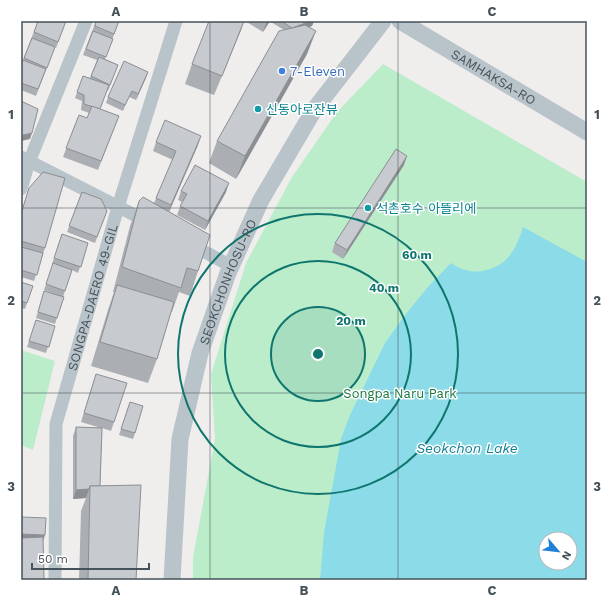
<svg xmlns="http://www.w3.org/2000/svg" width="608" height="601" viewBox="0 0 608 601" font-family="'Work Sans','Noto Sans KR',sans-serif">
  <rect width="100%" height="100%" fill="#f0eded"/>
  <g fill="#bcedcb" fill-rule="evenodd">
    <path d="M383,64L587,182V580H193V557L215,439L211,374L246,263L292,177L337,112ZM546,539H570V563H546Z"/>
    <polygon points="21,350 55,361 33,450 21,445"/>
  </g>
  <path fill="#8bdce8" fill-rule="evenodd" d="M523,227L587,262V580H320L324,533L341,439L350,415L385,343L405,315L427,288L451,263C466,273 480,274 495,267C501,264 507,260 510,255C516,247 520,237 523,227ZM546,539H570V563H546Z"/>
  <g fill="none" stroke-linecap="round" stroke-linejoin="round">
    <g stroke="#b9c3ca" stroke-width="13">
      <polyline points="21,157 150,223"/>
      <polyline points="21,189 29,162 86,21"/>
      <polyline points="190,244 231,266"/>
      <path id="s1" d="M55,580L56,424L118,207L176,21"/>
    </g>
    <g stroke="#b9c3ca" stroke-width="17">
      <path id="s2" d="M400,21L587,132"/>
      <path id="s3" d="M172,580L180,439L200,353L228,273L261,200L314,110L383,21"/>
    </g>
  </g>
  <g fill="#abafb3">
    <polygon points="38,21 66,21 56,48 55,47 36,96 21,90 21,65"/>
    <polygon points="96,21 119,21 105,59 118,65 108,91 107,90 100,109 119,116 98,170 63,157 79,115 87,118 89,113 81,110 82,101 75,98 83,76 90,78 97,60 83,55"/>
    <polygon points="245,21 270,21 263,32"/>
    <polygon points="271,21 314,21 312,26 308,27 307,54 236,179 209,163 217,141 284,30 271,22"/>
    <polygon points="241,30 214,95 185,84 192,64"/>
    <polygon points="148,72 136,100 129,97 123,111 106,103 108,97"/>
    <polygon points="156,142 198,145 169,212 198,271 190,296 179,292 172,312 171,312 157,359 148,383 91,366 108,310 114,292 113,292 130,226 139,201 154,203 173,160 153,151"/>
    <polygon points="404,165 343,259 332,252 335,243"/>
    <polygon points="29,188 45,248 34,281 21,277 21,212"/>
    <polygon points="181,191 226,192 205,230 177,215 182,202 178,200"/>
    <polygon points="82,192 107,211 95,243 67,232"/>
    <polygon points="62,234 88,243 78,273 72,270 63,297 44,290 53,264 52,264"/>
    <polygon points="21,282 27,303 25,309 21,308"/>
    <polygon points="44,291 64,297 55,324 36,318"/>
    <polygon points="36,320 55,326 46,353 27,347"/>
    <polygon points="96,374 114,422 111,431 102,428 100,486 136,580 79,580 81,511 86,498 73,499 73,436 76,427 101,428 81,422"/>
    <polygon points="128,408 135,433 133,439 119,435"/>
  </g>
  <g fill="#8b8e92">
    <polygon points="244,21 241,30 214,95 222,76"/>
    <polygon points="267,21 270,21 263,32"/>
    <polygon points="311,21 314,21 312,26 290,34 292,28"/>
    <polygon points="316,31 307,54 236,179 245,156"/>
    <polygon points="148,72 146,78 136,100 138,94"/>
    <polygon points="32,133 30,139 21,141 23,135"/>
    <polygon points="201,136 198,145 168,214 171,205"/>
    <polygon points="407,156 404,165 343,259 347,250"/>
    <polygon points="229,183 226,192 205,230 208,221"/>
    <polygon points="89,489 86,498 73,499 76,490"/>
    <polygon points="21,534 45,535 43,541 21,540"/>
  </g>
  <g fill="#c7cbd0" stroke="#8b8e92">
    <polygon points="38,21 66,21 58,42 34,32"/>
    <polygon points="96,21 119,21 114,34 95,26"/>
    <polygon points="209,21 244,21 222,76 192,64"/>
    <polygon points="281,21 311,21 292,28"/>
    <polygon points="305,25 316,31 245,156 217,141 279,31"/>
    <polygon points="93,31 113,39 106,57 86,49"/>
    <polygon points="32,38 55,47 47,68 24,58"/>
    <polygon points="99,57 118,65 110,85 91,76"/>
    <polygon points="23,60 46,69 38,89 21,83 21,65"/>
    <polygon points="124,61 148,72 138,94 132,91 125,105 108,97"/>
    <polygon points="83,76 109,85 100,109 84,104 84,95 77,92"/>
    <polygon points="21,101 38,109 32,133 23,135 21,134"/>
    <polygon points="92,106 119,116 101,161 66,148 79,115 87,118"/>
    <polygon points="165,120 201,136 171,205 156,198 176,151 156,142"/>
    <polygon points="396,149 407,156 347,250 335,243"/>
    <polygon points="195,165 229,183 208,221 180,206 187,194 181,191"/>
    <polygon points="43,172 65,178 45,248 21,241 21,214 29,188"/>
    <polygon points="82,192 101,199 107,211 97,237 69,226"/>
    <polygon points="143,197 210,235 198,271 187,268 181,288 122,267 139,201"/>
    <polygon points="62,234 88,243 81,267 54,258"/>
    <polygon points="21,247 43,253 37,275 21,270"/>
    <polygon points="53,263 72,270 65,291 46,284"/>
    <polygon points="21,282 33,286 27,303 21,301"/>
    <polygon points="117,285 174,302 157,359 100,342"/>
    <polygon points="44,291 64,297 57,318 38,312"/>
    <polygon points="36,320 55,326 49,347 29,341"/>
    <polygon points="96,374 127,383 114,422 84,413"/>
    <polygon points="130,402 143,406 135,433 121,429"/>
    <polygon points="76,427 102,428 100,486 90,486 89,489 76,490"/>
    <polygon points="141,485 136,580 88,580 90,486"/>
    <polygon points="21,517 46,518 45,535 21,534"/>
    <polygon points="43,537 44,580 21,580 21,538"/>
  </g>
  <path fill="none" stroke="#46525a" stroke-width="1" stroke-opacity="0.55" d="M210,21V580M398,21V580M21,208H587M21,393H587"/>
  <circle cx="318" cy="354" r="47" fill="#0f766e" fill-opacity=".12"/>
  <g fill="none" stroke="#0f766e" stroke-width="2">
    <circle cx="318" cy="354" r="47"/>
    <circle cx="318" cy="354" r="93"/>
    <circle cx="318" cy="354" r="140"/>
  </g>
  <circle fill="#3f7fe0" stroke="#fff" stroke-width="1.5" cx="282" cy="71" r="4"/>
  <g fill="#0f9aa8" stroke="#fff" stroke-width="1.5">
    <circle cx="258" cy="109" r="4"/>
    <circle cx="368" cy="208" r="4"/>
  </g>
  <g text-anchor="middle" stroke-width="3" stroke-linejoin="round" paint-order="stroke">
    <g font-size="13" fill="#366cbe" stroke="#fff" text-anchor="start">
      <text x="290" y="76">7-Eleven</text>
    </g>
    <g font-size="13" fill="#46525a" stroke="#fff">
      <text dy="5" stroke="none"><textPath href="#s2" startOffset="109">SAMHAKSA-RO</textPath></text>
      <text dy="5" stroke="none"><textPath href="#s3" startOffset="306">SEOKCHONHOSU-RO</textPath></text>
      <text dy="5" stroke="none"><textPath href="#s1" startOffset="288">SONGPA-DAERO 49-GIL</textPath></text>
    </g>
    <g font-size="13" fill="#0d838f" stroke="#fff" text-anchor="start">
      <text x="266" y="114">신동아로잔뷰</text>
      <text x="376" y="213">석촌호수 아뜰리에</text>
    </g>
    <g font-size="13" fill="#1a7841" stroke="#fff">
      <text x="400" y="398">Songpa Naru Park</text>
    </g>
    <g font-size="14" font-style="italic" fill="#118293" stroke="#fff">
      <text x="467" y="453">Seokchon Lake</text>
    </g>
  </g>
  <circle cx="318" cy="354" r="6" fill="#0f766e" stroke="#fff" stroke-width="2"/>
  <g font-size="12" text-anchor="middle" font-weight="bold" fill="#0f766e" stroke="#fff" stroke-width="3" stroke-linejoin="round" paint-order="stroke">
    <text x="417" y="259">60 m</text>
    <text x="384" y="292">40 m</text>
    <text x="351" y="325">20 m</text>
  </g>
  <rect width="608" height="601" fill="none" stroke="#ffffff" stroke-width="44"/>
  <g transform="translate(558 551) rotate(118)"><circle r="19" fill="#ffffff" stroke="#b5babd"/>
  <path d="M0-3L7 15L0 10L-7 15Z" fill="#207fd7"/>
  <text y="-6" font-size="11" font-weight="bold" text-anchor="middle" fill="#46525a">N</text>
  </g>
  <path d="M32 563v6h117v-6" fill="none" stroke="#46525a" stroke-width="2"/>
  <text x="38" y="563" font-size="12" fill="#46525a" stroke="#ffffff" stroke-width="3" paint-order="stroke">50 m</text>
  <rect x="22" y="22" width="564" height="557" fill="none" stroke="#46525a" stroke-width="1.5"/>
  <g font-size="13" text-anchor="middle" font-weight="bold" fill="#46525a">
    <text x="116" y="16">A</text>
    <text x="304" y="16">B</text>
    <text x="492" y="16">C</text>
    <text x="11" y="119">1</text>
    <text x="597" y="119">1</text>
    <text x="11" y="305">2</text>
    <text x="597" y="305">2</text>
    <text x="11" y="491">3</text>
    <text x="597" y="491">3</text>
    <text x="116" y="595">A</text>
    <text x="304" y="595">B</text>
    <text x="492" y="595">C</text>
  </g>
</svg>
